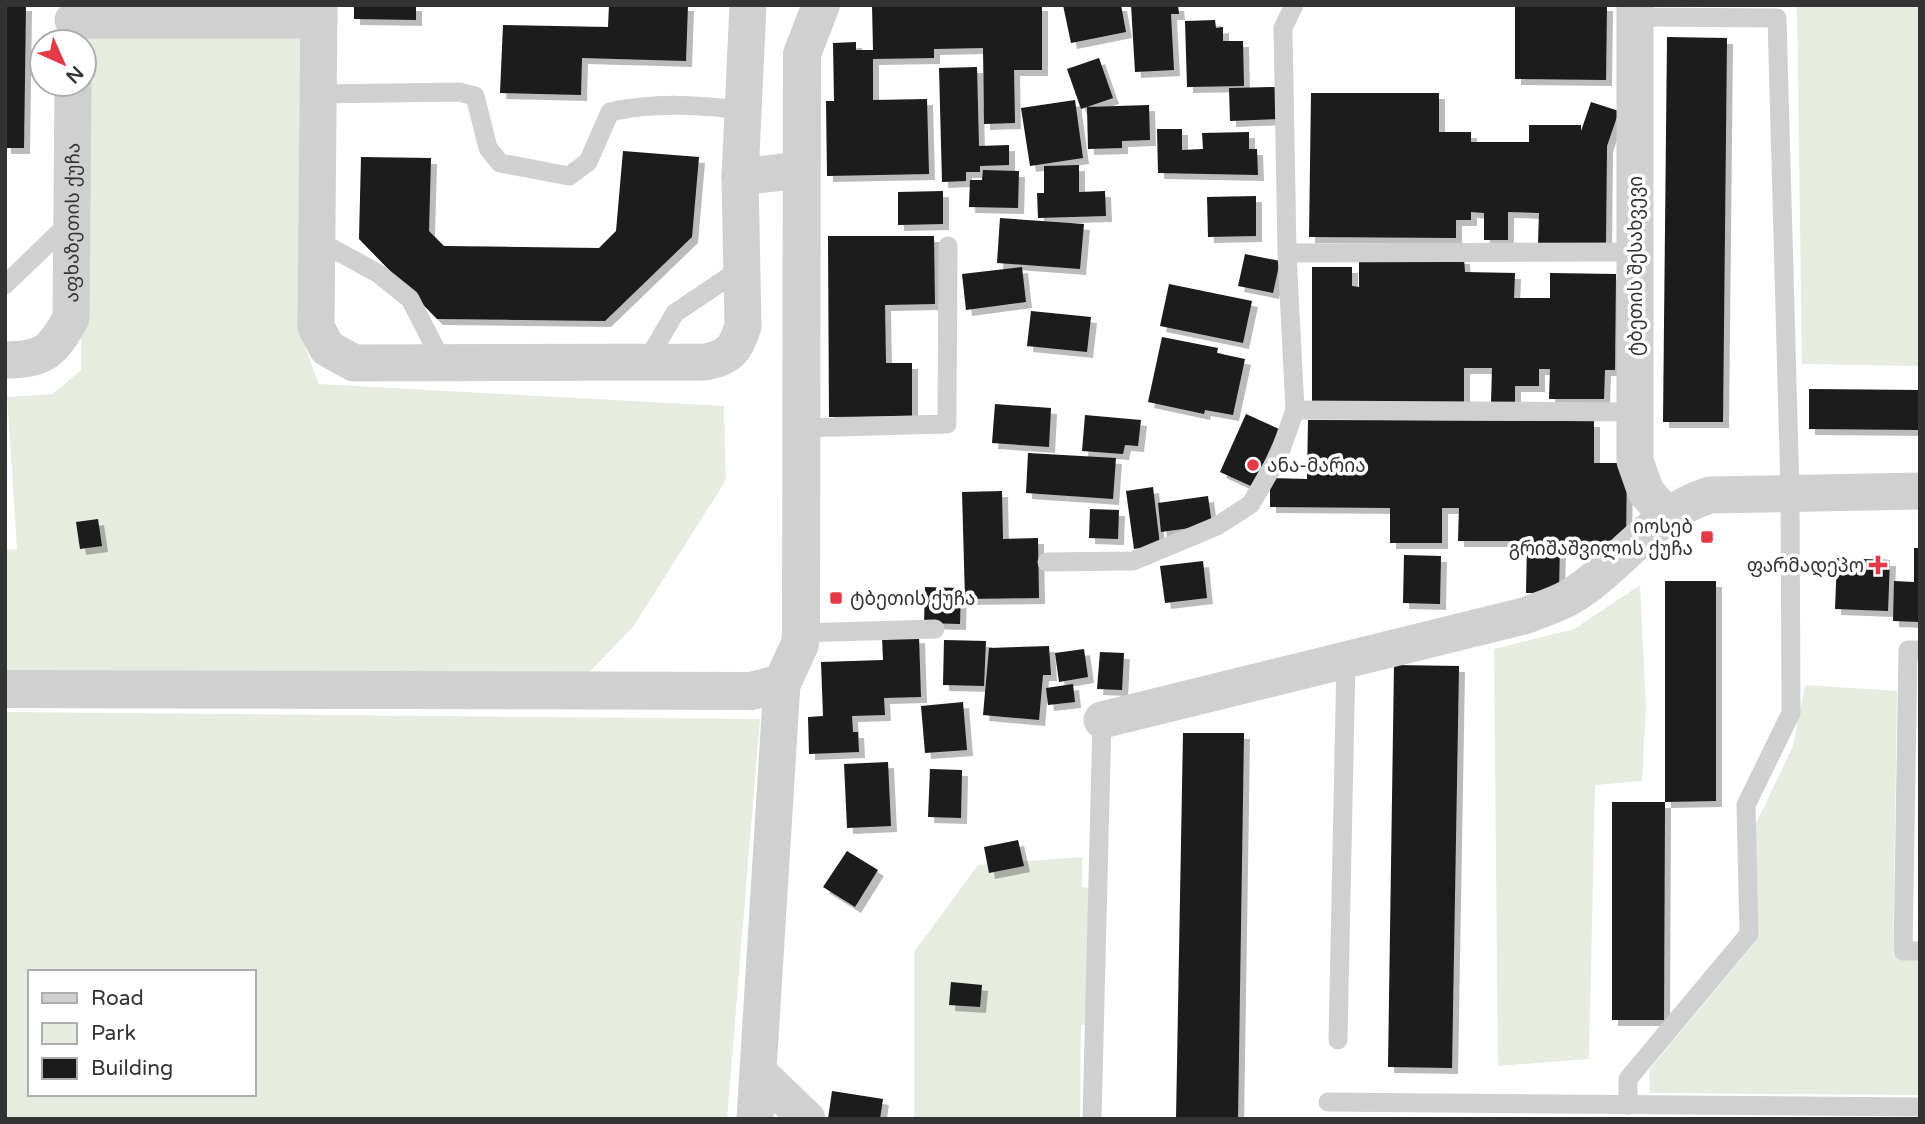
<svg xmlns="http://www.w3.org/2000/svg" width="1925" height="1124" viewBox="0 0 1925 1124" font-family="'Varela Round','Noto Sans Georgian',sans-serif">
  <defs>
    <filter id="shadow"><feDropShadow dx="6" dy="6" stdDeviation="0" flood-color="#0004"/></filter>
  </defs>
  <rect width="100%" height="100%" fill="#fff"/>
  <g fill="#e6ecdf" fill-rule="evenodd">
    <polygon points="1797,5 1920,5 1920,366 1802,364"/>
    <polygon points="82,28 312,30 305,347 319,384 724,406 726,480 633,627 572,690 5,689 5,550 17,549 7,397 53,394 81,370"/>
    <polygon points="1640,585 1646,709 1642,781 1595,785 1589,1059 1498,1066 1494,649 1574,629"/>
    <polygon points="1805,685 1897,691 1893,956 1920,957 1920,1095 1650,1093 1649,1070 1756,941 1754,828 1793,746"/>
    <path d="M5,712L760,719L727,1119H5ZM30,972H254V1094H30Z"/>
    <polygon points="1082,857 1082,887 1091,888 1088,1024 1081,1025 1080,1119 914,1119 914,952 978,865"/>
  </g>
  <g fill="#1a1a1a" filter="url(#shadow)">
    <polygon points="5,5 26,5 24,148 5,148"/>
    <polygon points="354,5 416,5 416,20 354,19"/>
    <polygon points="609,5 688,5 686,61 582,58 581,95 500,93 503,25 608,27"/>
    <polygon points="872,5 1042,5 1042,70 1014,70 1015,123 984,124 983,48 934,49 934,58 873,59 873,100 927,99 929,174 827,176 826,101 834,101 833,43 856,42 856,50 873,50"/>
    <polygon points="1063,5 1121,5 1126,32 1071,43"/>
    <polygon points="1131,5 1178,5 1179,14 1171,14 1174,70 1135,72"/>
    <polygon points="1515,5 1607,5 1606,80 1515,79"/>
    <polygon points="1215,20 1216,28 1223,27 1223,41 1243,41 1244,86 1187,87 1185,21"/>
    <polygon points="1667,37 1727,38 1723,422 1663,422"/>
    <polygon points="1099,58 1113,98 1087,107 1149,105 1150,140 1122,141 1122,148 1088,149 1087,107 1081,109 1067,69"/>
    <polygon points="977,67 979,146 1009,145 1009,165 980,166 980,172 966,172 966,181 942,182 939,68"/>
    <polygon points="1278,87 1279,119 1230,121 1229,88"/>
    <polygon points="1311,93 1439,93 1439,132 1471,132 1471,142 1529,142 1529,125 1581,125 1581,131 1591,102 1619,111 1607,146 1606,243 1538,244 1539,213 1508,212 1508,240 1484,240 1484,213 1471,212 1471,220 1456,220 1456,238 1309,237"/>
    <polygon points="1075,100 1083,158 1030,166 1021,108"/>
    <polygon points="1157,129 1182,129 1182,150 1203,149 1202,133 1249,132 1249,149 1257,149 1258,175 1158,173"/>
    <polygon points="623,151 699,157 692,237 605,321 437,319 359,239 361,157 431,158 429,231 444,246 599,248 616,231"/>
    <polygon points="1079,165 1079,192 1105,191 1106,216 1038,218 1037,193 1044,193 1044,166"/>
    <polygon points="983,170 1019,171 1018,208 969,207 970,180 982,180"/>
    <polygon points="943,191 943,224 898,225 898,192"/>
    <polygon points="1256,196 1256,236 1208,237 1207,197"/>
    <polygon points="1000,218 1084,224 1080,269 997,263"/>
    <polygon points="828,236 934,236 935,304 885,305 886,363 912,363 912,416 829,417"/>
    <polygon points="1245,254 1280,261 1273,293 1238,286"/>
    <polygon points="1359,258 1464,258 1465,272 1515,273 1514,298 1550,298 1550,273 1616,274 1615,370 1605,370 1604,399 1549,399 1550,369 1539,369 1539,386 1515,386 1515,403 1491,403 1492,368 1464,368 1464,402 1312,402 1312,267 1352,267 1352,286 1359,287"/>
    <polygon points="1022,267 1026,302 966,310 962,274"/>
    <polygon points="1169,284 1252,301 1243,343 1160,326"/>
    <polygon points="1031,311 1091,317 1087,352 1027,346"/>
    <polygon points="1162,337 1218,348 1217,353 1245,359 1233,415 1205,410 1204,414 1148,402"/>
    <polygon points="1809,389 1920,390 1920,430 1809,429"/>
    <polygon points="995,404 1051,408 1049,447 992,443"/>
    <polygon points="1246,414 1279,429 1253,487 1220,472"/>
    <polygon points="1085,415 1141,420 1138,446 1125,445 1123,454 1082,451"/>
    <polygon points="1308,420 1594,421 1594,463 1627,463 1626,542 1560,541 1559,593 1526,593 1527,541 1458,541 1459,508 1442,508 1442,543 1390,543 1390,508 1270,507 1270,478 1307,479"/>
    <polygon points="1028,453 1116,458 1113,499 1026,493"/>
    <polygon points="1153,487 1160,545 1134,549 1126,491"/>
    <polygon points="1002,491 1003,539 1038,538 1039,598 965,599 962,492"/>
    <polygon points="1208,496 1212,525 1161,532 1158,503"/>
    <polygon points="1090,509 1119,510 1118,539 1089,538"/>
    <polygon points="98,519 102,546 80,549 76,522"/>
    <polygon points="1914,548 1920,548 1920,622 1893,621 1894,581 1914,582"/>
    <polygon points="1404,555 1441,556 1440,604 1403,603"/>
    <polygon points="1837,558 1890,560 1888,611 1835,609"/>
    <polygon points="1203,561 1207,598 1165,603 1160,566"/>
    <polygon points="1665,581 1716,581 1716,801 1665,802"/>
    <polygon points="925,587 961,588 960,624 924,623"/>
    <polygon points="919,637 921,697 884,698 885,715 852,716 853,732 858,732 859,752 809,754 808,717 823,716 821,662 883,660 882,638"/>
    <polygon points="944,640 986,641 984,686 943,685"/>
    <polygon points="1049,646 1051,675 1043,675 1039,720 983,715 989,648"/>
    <polygon points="1084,649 1088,677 1059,682 1055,653"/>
    <polygon points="1100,652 1124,653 1122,690 1097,689"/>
    <polygon points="1394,665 1459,666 1452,1068 1388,1067"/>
    <polygon points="1073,684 1075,702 1048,705 1046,688"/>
    <polygon points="963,702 967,750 925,753 921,706"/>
    <polygon points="1183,733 1244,733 1238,1119 1176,1119"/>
    <polygon points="888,762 891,826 847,828 844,764"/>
    <polygon points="930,769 962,770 961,818 928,817"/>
    <polygon points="1612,802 1665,802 1664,1020 1612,1020"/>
    <polygon points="1018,840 1024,866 989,873 984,847"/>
    <polygon points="847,851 878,870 855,907 823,887"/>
    <polygon points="951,982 982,985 980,1007 949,1005"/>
    <polygon points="832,1091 883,1099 880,1119 828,1119"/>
  </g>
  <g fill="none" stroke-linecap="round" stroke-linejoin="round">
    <g stroke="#d0d0d0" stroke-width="19">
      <path d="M317,94L459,92L475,96L488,148L500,163L569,176L588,162L610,112C655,102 698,105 743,110"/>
      <polyline points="317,240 379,274 410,299 443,363"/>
      <polyline points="1287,253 1636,252"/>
      <polyline points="5,285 72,220"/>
      <polyline points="646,362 675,313 742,268"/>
      <polyline points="1295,410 1633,412"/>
      <polyline points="802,428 947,424 948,246"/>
      <polyline points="1047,562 1133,561 1217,526 1251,504 1279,455 1295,410 1287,253 1283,28 1294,5"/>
      <polyline points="801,633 935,629"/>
      <polyline points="1920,650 1908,650 1903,951 1920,951"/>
      <polyline points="1338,1040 1346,660"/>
      <polyline points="1328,1102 1920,1107"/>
      <polyline points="1628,1105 1628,1079 1749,934 1746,805 1791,713 1790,491 1777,18 1635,17"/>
      <polyline points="1092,1119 1102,720"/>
    </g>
    <g stroke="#d0d0d0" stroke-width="37">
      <path d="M319,5L316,327L327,348L354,363L706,362C730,357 736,349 743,326L740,177L748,5"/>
      <polyline points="1635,5 1635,461 1646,492 1667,516"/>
      <polyline points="73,20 319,20"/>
      <polyline points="740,177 801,170"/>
      <path id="s1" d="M5,360C44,360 53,351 71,318L73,84"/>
      <path d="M1102,720L1524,616C1539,610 1556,605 1570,597C1620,567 1653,512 1710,495L1920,491"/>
      <polyline points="760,1074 807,1119"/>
      <polyline points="755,1119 782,683"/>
    </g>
    <polyline stroke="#d0d0d0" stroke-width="38" points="5,689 751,691 782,683 800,644 801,633 802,54 821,5"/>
  </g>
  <g fill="#e63946" stroke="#fff" stroke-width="2.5">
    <circle cx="1253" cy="465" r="7"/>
    <rect x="1700" y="530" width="14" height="14" rx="3.5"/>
    <path d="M1874.5 554.5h7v7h7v7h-7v7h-7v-7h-7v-7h7z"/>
    <rect x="829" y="591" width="14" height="14" rx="3.5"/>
  </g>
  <g text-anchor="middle" stroke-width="7" stroke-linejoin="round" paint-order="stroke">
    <g font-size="19" fill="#333" stroke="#fff">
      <text dy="7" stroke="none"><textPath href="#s1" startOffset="180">აფხაზეთის ქუჩა</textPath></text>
      <text transform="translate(1635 266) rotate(-90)" y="7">ტბეთის შესახვევი</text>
    </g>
    <g font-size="19" fill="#333" stroke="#fff" text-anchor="start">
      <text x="1267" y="472">ანა-მარია</text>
      <text x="1693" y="533" text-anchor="end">იოსებ<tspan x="1693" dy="22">გრიშაშვილის ქუჩა</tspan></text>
      <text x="1864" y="572" text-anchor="end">ფარმადეპო</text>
      <text x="850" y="605">ტბეთის ქუჩა</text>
    </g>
  </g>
  <rect width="1925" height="1124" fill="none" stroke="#333333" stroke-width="14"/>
  <rect x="28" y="970" width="228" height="126" fill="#ffffff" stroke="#adadad" stroke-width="2"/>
  <rect x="42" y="993" width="35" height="10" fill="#d0d0d0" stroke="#adadad" stroke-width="2"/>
  <text x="91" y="1005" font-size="21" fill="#333333">Road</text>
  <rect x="42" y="1023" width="35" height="21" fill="#e6ecdf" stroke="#adadad" stroke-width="2"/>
  <text x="91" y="1040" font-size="21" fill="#333333">Park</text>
  <rect x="42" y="1058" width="35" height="21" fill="#1a1a1a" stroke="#adadad" stroke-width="2"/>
  <text x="91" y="1075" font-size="21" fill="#333333">Building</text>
  <g transform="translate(63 63) rotate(135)"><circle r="33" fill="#ffffff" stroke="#adadad" stroke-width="2"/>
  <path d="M0-5L12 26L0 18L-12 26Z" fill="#e63946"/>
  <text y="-10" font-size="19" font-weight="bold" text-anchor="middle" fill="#333333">N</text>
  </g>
</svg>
